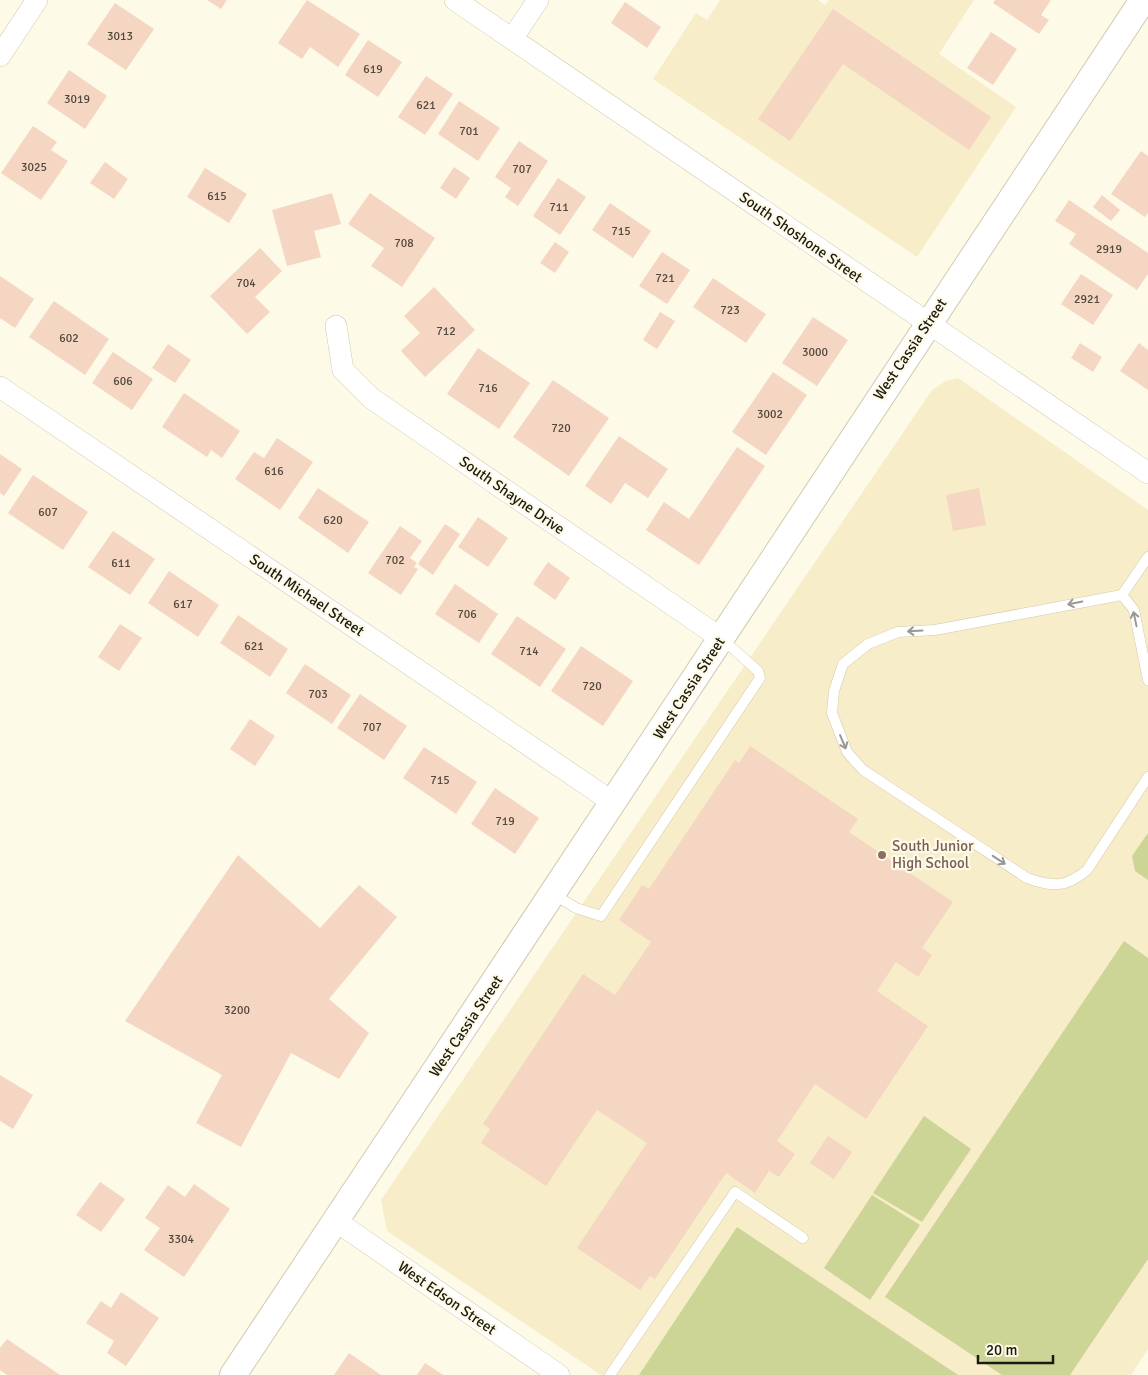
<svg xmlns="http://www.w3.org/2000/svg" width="1148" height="1375" viewBox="0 0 1148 1375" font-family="Signika,sans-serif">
  <rect width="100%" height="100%" fill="#fefae8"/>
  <g fill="#f7edc9">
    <polygon points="720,0 818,0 825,5 829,0 974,0 939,54 1016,107 917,257 653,79 696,13 707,20"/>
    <polygon points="958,378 1148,510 1148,1349 1131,1375 601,1375 387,1231 381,1200 932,390 946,381"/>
  </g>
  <g fill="#ccd496">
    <polygon points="1148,833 1148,880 1135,871 1132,856"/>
    <polygon points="1124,941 1148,958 1148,1259 1070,1375 1002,1375 885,1297"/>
    <polygon points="924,1116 971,1149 922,1222 873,1193"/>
    <polygon points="872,1195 920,1225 870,1300 824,1268"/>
    <polygon points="737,1227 958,1375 639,1375"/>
  </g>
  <g fill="#f4d6c3">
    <polygon points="207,0 227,0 221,9"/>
    <polygon points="307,0 360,34 338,67 310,47 302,59 278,43"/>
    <polygon points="995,0 1051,0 1041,15 1049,20 1039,34 993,3"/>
    <polygon points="625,2 661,27 647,48 611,23"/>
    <polygon points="115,3 154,29 126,70 87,44"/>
    <polygon points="833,9 991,117 969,150 843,64 790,141 758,119"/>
    <polygon points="991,32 1017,49 993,85 967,68"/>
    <polygon points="368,40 402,62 378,97 345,75"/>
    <polygon points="69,70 107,96 85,129 47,103"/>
    <polygon points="426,76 453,94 425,135 398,117"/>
    <polygon points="459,101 500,128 478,161 438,134"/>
    <polygon points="33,126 57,142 51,150 68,161 41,200 1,173"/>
    <polygon points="519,141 548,161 518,206 505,197 511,188 495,177"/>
    <polygon points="1141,151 1148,156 1148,213 1145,217 1111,194"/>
    <polygon points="105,162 128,179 114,199 90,183"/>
    <polygon points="454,167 470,178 456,199 440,188"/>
    <polygon points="205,168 247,194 229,223 187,197"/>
    <polygon points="558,178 586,197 560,235 533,216"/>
    <polygon points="332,193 341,224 314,231 321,257 287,266 272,210"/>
    <polygon points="370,193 435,238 402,287 371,266 384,248 348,224"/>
    <polygon points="1102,195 1120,210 1111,221 1093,207"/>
    <polygon points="1069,200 1148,253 1148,274 1137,290 1069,244 1076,234 1055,221"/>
    <polygon points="610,203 651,231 633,258 592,230"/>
    <polygon points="555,242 569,252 555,273 540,263"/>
    <polygon points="260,248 282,271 255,297 270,312 247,334 210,296"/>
    <polygon points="662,252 690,270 667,304 639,286"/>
    <polygon points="1081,274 1113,295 1093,325 1061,304"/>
    <polygon points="0,276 34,299 15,328 0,318"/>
    <polygon points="713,278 766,314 746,343 693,307"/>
    <polygon points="434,287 475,330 425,377 401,351 420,333 404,316"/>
    <polygon points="54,301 109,339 85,375 29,337"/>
    <polygon points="660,312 675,321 657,349 643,340"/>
    <polygon points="813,317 848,340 817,386 782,363"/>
    <polygon points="1080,343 1102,357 1093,372 1071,358"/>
    <polygon points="1139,343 1148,350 1148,390 1120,371"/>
    <polygon points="168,344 191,360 175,383 152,368"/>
    <polygon points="478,348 530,383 499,429 447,394"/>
    <polygon points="113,352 153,379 132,410 92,383"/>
    <polygon points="773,372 807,395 766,455 732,432"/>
    <polygon points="553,380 609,418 569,476 513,437"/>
    <polygon points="184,393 240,431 222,458 211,450 207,457 162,427"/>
    <polygon points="619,436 668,469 648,498 625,483 611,504 585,486"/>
    <polygon points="277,438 313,462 280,510 235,479 254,452 264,458"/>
    <polygon points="737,447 765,466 699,565 646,530 664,502 689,519"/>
    <polygon points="0,454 22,469 4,496 0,493"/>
    <polygon points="33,475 88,512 63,550 8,513"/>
    <polygon points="318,488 369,522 348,553 298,518"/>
    <polygon points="979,488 986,525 953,531 946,495"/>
    <polygon points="478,517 508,538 488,567 458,547"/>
    <polygon points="445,524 460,534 433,575 418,564"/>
    <polygon points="400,526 422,541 410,558 417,563 414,567 418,569 401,595 368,573"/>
    <polygon points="113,531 155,559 130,595 88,567"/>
    <polygon points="548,562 570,578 555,600 533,584"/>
    <polygon points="169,571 219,605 198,637 148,603"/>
    <polygon points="455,584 498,614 479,643 435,614"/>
    <polygon points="238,615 288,649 270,677 220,643"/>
    <polygon points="517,616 566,649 540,687 491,654"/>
    <polygon points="120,624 142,638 119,671 98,657"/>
    <polygon points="581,646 633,681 603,726 551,691"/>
    <polygon points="305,664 351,695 332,724 286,693"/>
    <polygon points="360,694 407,726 384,760 337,728"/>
    <polygon points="250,719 275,736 255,766 230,749"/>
    <polygon points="750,746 858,819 849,832 953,902 922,948 932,955 918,977 896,962 877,991 928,1026 866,1119 815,1084 777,1141 795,1154 779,1177 769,1171 755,1193 726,1173 655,1279 650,1276 640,1290 577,1248 647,1143 597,1110 546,1186 481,1143 490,1129 483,1124 583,974 615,995 651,942 619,920 642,885 649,889 735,760 739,763"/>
    <polygon points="424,747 477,782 456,814 403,778"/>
    <polygon points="495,788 539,818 515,854 471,824"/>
    <polygon points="238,855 320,928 359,885 397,917 329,999 369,1033 339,1079 291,1053 241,1147 196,1123 222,1075 125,1021"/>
    <polygon points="0,1075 33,1095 13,1129 0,1121"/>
    <polygon points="828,1136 852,1152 834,1179 810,1163"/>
    <polygon points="100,1182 125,1199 101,1232 76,1215"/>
    <polygon points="194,1184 230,1209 184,1277 144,1250 160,1228 145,1218 168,1185 185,1197"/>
    <polygon points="121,1292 159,1318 126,1366 107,1353 114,1341 86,1323 101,1301 111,1308"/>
    <polygon points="7,1339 60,1375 7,1375 0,1370 0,1348"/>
    <polygon points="349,1353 381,1375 334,1375"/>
    <polygon points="425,1363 443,1375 417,1375"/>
  </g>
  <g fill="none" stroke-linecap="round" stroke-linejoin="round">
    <g stroke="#d1caae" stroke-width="11">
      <g id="service">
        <path d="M1148,557L1122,595L935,630L898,632L868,644L843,664L834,691L832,713L847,752L863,770L1027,878C1052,887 1066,888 1087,870L1148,777"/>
        <polyline points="1122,595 1134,610 1148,680"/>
        <polyline points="553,894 576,908 601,916 760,678 758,671 722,639"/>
        <polyline points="610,1375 735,1192 803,1238"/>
      </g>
    </g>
    <g stroke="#d1caae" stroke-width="22">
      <g id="minor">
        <polyline points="455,0 1148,473"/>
        <polyline points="512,39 538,0"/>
        <polyline points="0,56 37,0"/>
        <polyline points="336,326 343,370 371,398 722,639"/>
        <polyline points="0,387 614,803"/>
        <polyline points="336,1221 559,1375"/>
      </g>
    </g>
    <g stroke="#d1caae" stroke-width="28">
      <path id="tertiary" d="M233,1375C538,918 838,458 1143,0"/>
    </g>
    <use href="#service" stroke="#fff" stroke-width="10"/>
    <use href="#minor" stroke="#fff" stroke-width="21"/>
    <use href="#tertiary" stroke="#fff" stroke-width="26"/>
  </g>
  <defs><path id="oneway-shaft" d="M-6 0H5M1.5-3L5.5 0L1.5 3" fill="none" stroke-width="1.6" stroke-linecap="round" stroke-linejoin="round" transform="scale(1.25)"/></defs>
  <g stroke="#999893">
    <use href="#oneway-shaft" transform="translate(1075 603) rotate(169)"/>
    <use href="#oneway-shaft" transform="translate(1135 619) rotate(-102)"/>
    <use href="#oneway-shaft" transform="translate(915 631) rotate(177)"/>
    <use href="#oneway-shaft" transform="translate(843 742) rotate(67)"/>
    <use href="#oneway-shaft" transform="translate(999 860) rotate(33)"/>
  </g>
  <circle fill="#8d6e63" stroke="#fefae8" stroke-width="2" cx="882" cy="855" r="5"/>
  <g text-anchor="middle" stroke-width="4.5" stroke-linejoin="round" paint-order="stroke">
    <g font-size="12" fill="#52493c">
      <text x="120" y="40">3013</text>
      <text x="373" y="73">619</text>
      <text x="77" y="103">3019</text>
      <text x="426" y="109">621</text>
      <text x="469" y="135">701</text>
      <text x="34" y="171">3025</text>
      <text x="522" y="173">707</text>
      <text x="217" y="200">615</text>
      <text x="559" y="211">711</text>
      <text x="621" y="235">715</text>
      <text x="404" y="247">708</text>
      <text x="1109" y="253">2919</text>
      <text x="665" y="282">721</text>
      <text x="246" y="287">704</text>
      <text x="1087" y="303">2921</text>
      <text x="730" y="314">723</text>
      <text x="446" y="335">712</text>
      <text x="69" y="342">602</text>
      <text x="815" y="356">3000</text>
      <text x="123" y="385">606</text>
      <text x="488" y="392">716</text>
      <text x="770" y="418">3002</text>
      <text x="561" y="432">720</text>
      <text x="274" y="475">616</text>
      <text x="48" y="516">607</text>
      <text x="333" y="524">620</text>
      <text x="395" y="564">702</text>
      <text x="121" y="567">611</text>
      <text x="183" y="608">617</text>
      <text x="467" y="618">706</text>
      <text x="254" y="650">621</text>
      <text x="529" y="655">714</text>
      <text x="592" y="690">720</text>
      <text x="318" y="698">703</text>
      <text x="372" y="731">707</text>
      <text x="440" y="784">715</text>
      <text x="505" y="825">719</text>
      <text x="237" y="1014">3200</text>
      <text x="181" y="1243">3304</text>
    </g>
    <g font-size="15" fill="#1c1a0f" stroke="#fefae8">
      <text transform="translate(801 237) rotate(35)" y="5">South Shoshone Street</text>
      <text transform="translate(910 349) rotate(-56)" y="5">West Cassia Street</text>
      <text transform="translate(512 495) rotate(35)" y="5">South Shayne Drive</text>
      <text transform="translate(307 595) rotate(34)" y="5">South Michael Street</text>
      <text transform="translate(689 688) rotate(-57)" y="5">West Cassia Street</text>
      <text transform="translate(466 1026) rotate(-56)" y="5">West Cassia Street</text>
      <text transform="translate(447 1298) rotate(35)" y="5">West Edson Street</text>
    </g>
    <g font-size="15" fill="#785e54" stroke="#fefae8" text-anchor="start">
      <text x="892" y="851">South Junior<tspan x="892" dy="17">High School</tspan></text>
    </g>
  </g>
  <path d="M978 1355v8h75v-8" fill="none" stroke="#1c1a0f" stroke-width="2.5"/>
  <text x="986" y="1355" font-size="15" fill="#1c1a0f" stroke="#fefae8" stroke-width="4" paint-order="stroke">20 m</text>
</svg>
